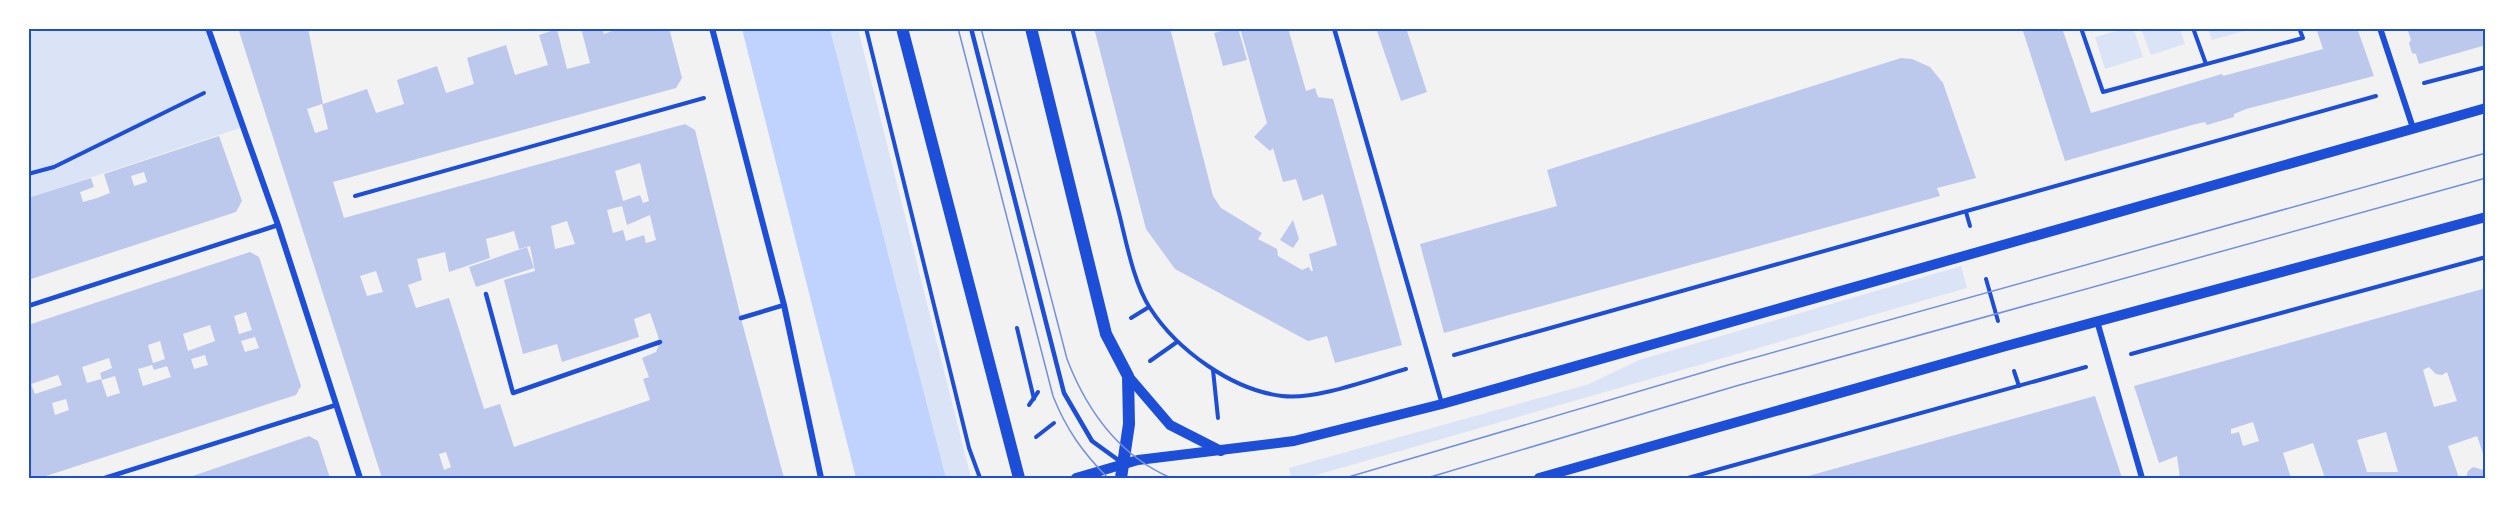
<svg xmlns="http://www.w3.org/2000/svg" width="2514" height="507" viewBox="0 0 2514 507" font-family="Cabin,sans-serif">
  <rect width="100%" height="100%" fill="#f2f2f2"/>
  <g fill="#dbe4f7">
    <polygon points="44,28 208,29 243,127 29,198 28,34"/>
    <polygon points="2128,28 2135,33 2143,57 2105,69 2095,37"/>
    <polygon points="830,29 858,29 971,478 946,478"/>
    <polygon points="2141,29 2180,29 2185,44 2151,55"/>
    <polygon points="2208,29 2247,29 2248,30 2212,40"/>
    <polygon points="1961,266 1967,288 1306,478 1291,478 1289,468 1589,384 1639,360"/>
  </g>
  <polygon fill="#bfd3fe" points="742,29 830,29 946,478 856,478"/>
  <g fill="#bdc9ec" fill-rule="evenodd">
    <path d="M238,28H308L323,104L367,89L376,113L404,104L397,80L437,66L446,93L474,84L467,58L506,45L515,75L548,65L539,35L557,29L567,69L590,63L581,28H602L604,34L620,28H669L682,78L676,88L333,182L344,218L685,124L695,130L743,326L784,478H382ZM322,104L328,129L315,133L307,109ZM640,163L649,201L643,203L640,195L623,201L615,171ZM622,206L627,225L650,215L656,240L646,243L644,235L626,241L623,230L613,233L607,210ZM567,221L575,244L555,249L551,226ZM514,231L519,249L530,246L535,271L504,280L523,354L557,344L562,362L639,337L634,319L650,313L660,342L656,352L642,358L649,377L643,379L650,400L514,447L500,404L484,409L449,298L416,308L408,285L422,280L417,259L445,252L449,272L490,258L486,239ZM376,271L383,292L367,296L360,276ZM446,452L451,467L444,470L439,454Z"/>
    <polygon points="1094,28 1170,28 1213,196 1221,208 1262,233 1258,239 1277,249 1278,256 1302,270 1309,267 1311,271 1313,271 1309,254 1337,245 1323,194 1303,201 1296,179 1283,182 1273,148 1270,151 1254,137 1267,123 1240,28 1288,28 1306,91 1315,88 1318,97 1333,99 1402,345 1335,363 1327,336 1308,341 1175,269 1146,229"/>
    <polygon points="1232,28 1238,28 1247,60 1223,66 1214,33"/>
    <polygon points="1376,28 1406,28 1427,92 1401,101"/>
    <polygon points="2022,28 2062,28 2091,113 2222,74 2223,76 2323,49 2316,28 2357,28 2374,76 2246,109 2234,114 2234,117 2207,125 2205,122 2192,125 2065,161"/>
    <polygon points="2407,28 2486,28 2486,45 2419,64 2416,54 2412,53 2409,43 2411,40"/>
    <polygon points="1901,58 1912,59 1930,67 1943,83 1976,178 1937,188 1940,196 1444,333 1420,244 1557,206 1547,170"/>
    <path d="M219,136L242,201L236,212L28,280V198L91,178L94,187L80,192L83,202L97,198L110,193L104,174ZM144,172L147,182L134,186L131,176Z"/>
    <polygon points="1293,220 1299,239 1293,248 1280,240"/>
    <polygon points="527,247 534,268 476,287 469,267"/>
    <path d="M250,252L259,257L301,386L296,395L46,476L28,478V325ZM246,312L252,330L239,334L234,316ZM210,325L215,341L188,351L183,334ZM255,337L259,348L245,352L241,341ZM160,341L165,359L153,363L148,345ZM205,355L208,365L194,369L191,359ZM109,358L112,368L100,373L102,380L115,376L120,393L107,397L101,379L87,383L82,367ZM152,365L154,370L167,366L171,377L143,386L138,369ZM58,375L62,385L35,394L31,384ZM66,399L69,410L55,415L52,403Z"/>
    <path d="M2486,288V462L2477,436L2448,446L2459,478H2325L2313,443L2283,453L2291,478H2180L2177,456L2159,463L2134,386ZM2429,367L2436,374L2442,375L2447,372L2457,401L2434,407L2423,370ZM2253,422L2259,441L2243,446L2239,432L2231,434V429ZM2386,432L2398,472H2367L2357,440Z"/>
    <polygon points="2095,396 2122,478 1801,478"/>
    <polygon points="309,436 318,441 330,478 187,478"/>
    <polygon points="2473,467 2483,470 2486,478 2466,478 2468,471"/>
  </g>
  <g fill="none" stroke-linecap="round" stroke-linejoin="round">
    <g stroke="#1d4ed8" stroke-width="4">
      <polyline points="866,28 969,448 980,478"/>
      <path d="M1072,28C1088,90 1103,152 1119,213C1126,241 1134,284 1150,308C1177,350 1232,390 1282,396C1317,400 1371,379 1406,369"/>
      <polyline points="2081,28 2103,92 2303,38 2299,28"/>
      <polyline points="2193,28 2206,64"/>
      <polyline points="2424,83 2486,67"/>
      <polyline points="28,174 54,167 204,93"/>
      <polyline points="355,196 704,98"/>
      <polyline points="1966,212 1970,226"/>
      <polyline points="1986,279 1998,321"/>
      <polyline points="1131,318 1149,307"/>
      <polyline points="1017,328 1034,399"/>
      <polyline points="2131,354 2486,257"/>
      <polyline points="1454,355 2376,96"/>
      <polyline points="1150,361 1177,342"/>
      <polyline points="1213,370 1218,418"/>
      <polyline points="2014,371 2019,386"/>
      <polyline points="1029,405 1038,392"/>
      <polyline points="1036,437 1054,423"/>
      <polyline points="1688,478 2086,367"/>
    </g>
    <g stroke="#1d4ed8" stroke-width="4.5">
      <polyline points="971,28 1064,393 1092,441 1121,462"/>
      <polyline points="1334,28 1442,404"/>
      <polyline points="486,294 513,393 660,342"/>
      <polyline points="28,306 278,225"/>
      <polyline points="741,318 784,305"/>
      <polyline points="105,478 336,405"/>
    </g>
    <g stroke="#1d4ed8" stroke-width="6">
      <polyline points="208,28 278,225 360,478"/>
      <polyline points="712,28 784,305 821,478"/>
      <polyline points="2380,28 2413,128"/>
      <polyline points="2097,321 2142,478"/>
    </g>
    <g stroke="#1d4ed8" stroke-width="10">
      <polyline points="1128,376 1170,425 1221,451"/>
      <polyline points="1076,478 1138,460 1294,441 1442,404 2486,108"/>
      <polyline points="1539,478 2006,346 2486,217"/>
    </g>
    <g stroke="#1d4ed8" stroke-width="12">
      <polyline points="902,28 1019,478"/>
      <polyline points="1031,28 1106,334 1128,376 1129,424 1121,478"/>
    </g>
    <g stroke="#7290e2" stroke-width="1.5">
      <path d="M958,28L1053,396C1066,429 1083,453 1108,478"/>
      <path d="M981,28L1067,359C1087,411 1118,455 1171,478"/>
      <polyline points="1345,478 1728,365 2486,153"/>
      <polyline points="1427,478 1736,386 2486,178"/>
    </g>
  </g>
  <rect width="2514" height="507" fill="none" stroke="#ffffff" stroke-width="60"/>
  <rect x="30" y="30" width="2454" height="447" fill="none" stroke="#1d4ed8" stroke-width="2"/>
</svg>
